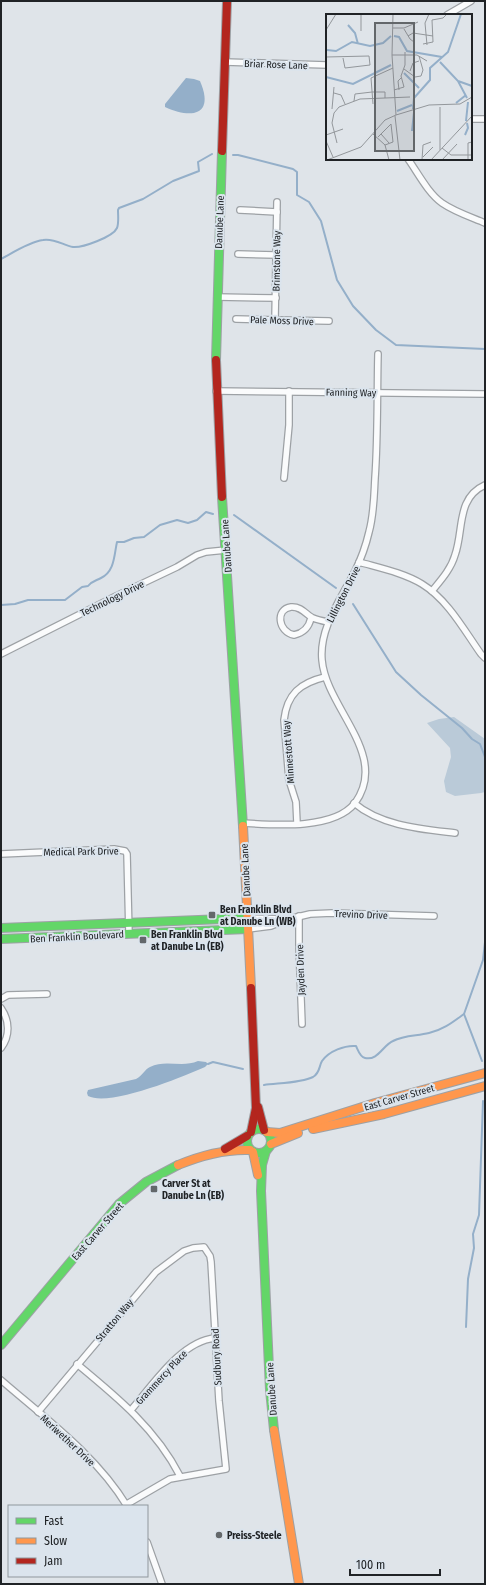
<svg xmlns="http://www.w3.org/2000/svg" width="486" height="1585" viewBox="0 0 486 1585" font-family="'Fira Sans Condensed',sans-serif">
  <rect width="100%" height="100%" fill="#dfe4e9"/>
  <polygon fill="#bacad8" points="454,717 485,739 485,792 481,793 455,796 446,792 444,781 451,757 450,748 427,723 439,719"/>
  <g fill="#94afc9">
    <path d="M186,78L194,79L200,81C215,116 191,119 165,107V104Z"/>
    <path d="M198,1061L206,1062L208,1064L205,1067C182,1077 110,1107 88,1096L87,1093L88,1090L136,1079C142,1076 145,1069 150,1067C165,1059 182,1068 198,1061Z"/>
  </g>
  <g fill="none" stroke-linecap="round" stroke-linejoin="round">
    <g stroke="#94afc9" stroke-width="2">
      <polyline points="233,155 238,155 293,169 297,172 297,195 309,202 321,221 337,280 353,306 376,330 396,345 485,349"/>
      <path d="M1,259C14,252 29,242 43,240C54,238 63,245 73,247C82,248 113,237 117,228C119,223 118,216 118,210L119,208L143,199L173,181L199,171L198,162L212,154"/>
      <polyline points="234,515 336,588"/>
      <polyline points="353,604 396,672 421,695 462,728 472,739 480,744 485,757"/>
      <path d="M1,605L15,604L28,600H65L82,587L88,586C92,581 95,581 101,578C115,571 114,555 117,542H124L134,538L144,537L160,525L177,520L188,523L197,520L206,512L213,514"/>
      <polyline points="482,1061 464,1014 483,960 485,942"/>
      <polyline points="208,1064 213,1062 243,1069"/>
      <path d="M264,1085C278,1083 301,1083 313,1077C320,1073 319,1066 322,1061C329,1051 345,1045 356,1046C358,1050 360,1057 365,1058C378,1061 383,1045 393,1041C404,1035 417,1036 429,1033C443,1030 453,1022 464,1014"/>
      <polyline points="466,1327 468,1279 474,1248 473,1234 479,1215 483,1101"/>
    </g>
    <g stroke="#9da1a5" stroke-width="8">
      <g id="street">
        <polyline points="447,15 471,1"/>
        <polyline points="225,62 327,65"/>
        <polyline points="471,119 485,119"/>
        <path d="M408,159C418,173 428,193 442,203C455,212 471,217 485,223"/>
        <polyline points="240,210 277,212"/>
        <polyline points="238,254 276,255"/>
        <polyline points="217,297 276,298"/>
        <polyline points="236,319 329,321"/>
        <polyline points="275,320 277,202"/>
        <polyline points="216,391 485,394"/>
        <polyline points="284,478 289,425 289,391"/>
        <path d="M359,562C380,568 404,573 422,584C448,600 464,630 481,654L485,658"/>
        <path d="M432,591C441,580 451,569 455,555C464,530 456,498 485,485"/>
        <path d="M311,618C309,627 304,633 294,635C278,632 275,609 291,607C302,606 307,616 313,618C318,620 323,621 328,622"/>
        <polyline points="1,654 116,596 177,567 197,555 206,552 226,550"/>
        <path d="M354,803C381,826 422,829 455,833"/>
        <path d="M243,823C274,825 334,830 355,803C390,755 326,708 322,660C319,628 341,599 355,571C361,559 366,545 369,532C374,514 374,496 375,478C378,437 377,395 378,354"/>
        <path d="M297,823L296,802L289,780L284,720C287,694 300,683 325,677"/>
        <polyline points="1,854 114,849 125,851 127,854 129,934"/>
        <polyline points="299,916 299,946 302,1024"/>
        <polyline points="248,918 287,919"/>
        <polyline points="248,929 271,926 289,919 310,914 332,913 434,916"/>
        <polyline points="1,999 8,995 47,994"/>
        <path d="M1,1008C10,1021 10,1036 1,1048"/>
        <path d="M77,1364C117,1397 156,1429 180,1476"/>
        <path d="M1,1380C46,1419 96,1455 127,1506"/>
        <path d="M131,1410C152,1386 181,1341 215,1338"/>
        <polyline points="38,1412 156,1272 184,1251 193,1248 204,1247 210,1256 211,1262 219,1401 226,1469 170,1479 127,1504"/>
        <polyline points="147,1542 162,1584"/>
      </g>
    </g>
    <g stroke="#9da1a5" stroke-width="10">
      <g id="fast">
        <polyline points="216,360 222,151"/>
        <polyline points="222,497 243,826"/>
        <polyline points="1,928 248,918"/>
        <polyline points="1,939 248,929"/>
        <circle cx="259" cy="1141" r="12"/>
        <polyline points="266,1151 262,1165 261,1191 270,1390 274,1430"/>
        <polyline points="1,1345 119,1204 146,1182 178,1165"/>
      </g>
    </g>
    <g stroke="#9da1a5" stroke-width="10">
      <g id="slow">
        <polyline points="243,826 251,988"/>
        <polyline points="313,1129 384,1114 485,1086"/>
        <polyline points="267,1132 280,1133 375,1103 485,1073"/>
        <polyline points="271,1144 298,1133"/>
        <polyline points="253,1152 258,1175"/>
        <path d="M178,1165C202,1155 225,1149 250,1150"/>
        <polyline points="274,1430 299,1584"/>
      </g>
    </g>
    <g stroke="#9da1a5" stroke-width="10">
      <g id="jam">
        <polyline points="222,151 227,1"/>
        <polyline points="216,360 222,497"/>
        <polyline points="251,988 256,1108 251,1132"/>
        <polyline points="258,1107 264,1130"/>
        <polyline points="225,1149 247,1136"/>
      </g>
    </g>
    <use href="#street" stroke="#fafbfc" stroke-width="5.5"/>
    <use href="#fast" stroke="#63d668" stroke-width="8"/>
    <use href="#slow" stroke="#ff974d" stroke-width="8"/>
    <use href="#jam" stroke="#b3261e" stroke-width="8"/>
  </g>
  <g fill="#63676a" stroke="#dbe4ed" stroke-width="1.5">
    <rect x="208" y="911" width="8" height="8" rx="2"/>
    <rect x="139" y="936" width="8" height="8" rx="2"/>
    <rect x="150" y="1185" width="8" height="8" rx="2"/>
    <circle cx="219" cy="1535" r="4"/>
  </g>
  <g text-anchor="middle" stroke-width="4" stroke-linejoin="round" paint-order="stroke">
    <g font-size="10" fill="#202326" stroke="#dbe4ed">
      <text transform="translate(276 64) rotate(2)" y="4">Briar Rose Lane</text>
      <text transform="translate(219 222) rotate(-88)" y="4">Danube Lane</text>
      <text transform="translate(276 261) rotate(-89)" y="4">Brimstone Way</text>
      <text transform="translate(282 320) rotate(2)" y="4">Pale Moss Drive</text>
      <text transform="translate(351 392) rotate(1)" y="4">Fanning Way</text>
      <text transform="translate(226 546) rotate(-94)" y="4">Danube Lane</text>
      <text transform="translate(343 594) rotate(-63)" y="4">Lillington Drive</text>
      <text transform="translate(112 598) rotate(-26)" y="4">Technology Drive</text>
      <text transform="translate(288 752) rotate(-94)" y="4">Minnestott Way</text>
      <text transform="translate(81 851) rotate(-1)" y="4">Medical Park Drive</text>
      <text transform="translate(245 870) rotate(-93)" y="4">Danube Lane</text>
      <text transform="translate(361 914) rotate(2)" y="4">Trevino Drive</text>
      <text transform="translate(77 936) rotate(-3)" y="4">Ben Franklin Boulevard</text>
      <text transform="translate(300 970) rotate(-92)" y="4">Jayden Drive</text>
      <text transform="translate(399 1097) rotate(-16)" y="4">East Carver Street</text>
      <text transform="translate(97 1231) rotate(-49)" y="4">East Carver Street</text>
      <text transform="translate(114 1320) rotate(-50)" y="4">Stratton Way</text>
      <text transform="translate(216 1357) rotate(-93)" y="4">Sudbury Road</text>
      <text transform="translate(161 1377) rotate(-47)" y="4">Grammercy Place</text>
      <text transform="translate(271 1389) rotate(-94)" y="4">Danube Lane</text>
      <text transform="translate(68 1440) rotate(43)" y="4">Meriwether Drive</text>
    </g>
    <g font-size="10" font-weight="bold" fill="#202326" stroke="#dbe4ed" text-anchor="start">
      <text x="220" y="913">Ben Franklin Blvd<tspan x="220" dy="12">at Danube Ln (WB)</tspan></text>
      <text x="151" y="938">Ben Franklin Blvd<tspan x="151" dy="12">at Danube Ln (EB)</tspan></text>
      <text x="162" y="1187">Carver St at<tspan x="162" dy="12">Danube Ln (EB)</tspan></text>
      <text x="227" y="1539">Preiss-Steele</text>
    </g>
  </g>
  <g transform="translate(326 14)">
    <rect width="146" height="146" fill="#dfe4e9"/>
    <path fill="none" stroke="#94afc9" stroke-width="2" d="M22,11L29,19L32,30M68,22L73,23L81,37L116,43M1,36L10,37L26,28L44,32L57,29L65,22M114,48L132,67L141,84M78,59L93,74M0,63L27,70L65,51M132,67L146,72M130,89L140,81M87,95L88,84L104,66V54L122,38L135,0M71,97L86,91M140,107L142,88M86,117L88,98M139,121L142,114L141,109"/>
    <path fill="none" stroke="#93979b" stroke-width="1" d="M35,0V17M67,0L66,41L70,101M67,14H78L92,8M78,15L84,25L88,28M0,16L10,0M82,22L87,19L107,22M97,30L107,28L106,6L117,4L121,0M101,31L99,9L103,0M66,41H91L101,47M0,43L43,42L44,51L19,54L17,44M78,55L89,63L95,62L97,56L93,42M84,57L87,49L93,47M68,76L78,73L75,62L79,51V38M73,76L72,67L75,64M8,79L15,81L19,90M28,87L29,80L46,78H59V84M47,90L45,64L67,54M6,95L8,73M70,101L103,91L134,90L146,83M69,102L74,146M47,120L59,131L63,146M55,120L63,129M0,121L17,115M52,123L65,110L67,128L59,131M0,127L7,143M11,129L6,109L8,99L13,93L34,85L84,83M116,134L125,141H146M114,136V93M97,143L107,133M1,146L35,133L59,106L70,101M96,146L97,131L105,128M105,146L146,102M116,146L131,130M142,146V129L146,128"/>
    <path fill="#63676a" fill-opacity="0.15" stroke="#63676a" stroke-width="2" d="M49,9H88V137H49Z"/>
    <rect width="146" height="146" fill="none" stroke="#202326" stroke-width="2"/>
  </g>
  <rect width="486" height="1585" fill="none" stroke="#202326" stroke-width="4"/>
  <rect x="8" y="1505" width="140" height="72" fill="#dbe4ed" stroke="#90979d"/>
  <rect x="16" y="1518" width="20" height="6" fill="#63d668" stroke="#90979d"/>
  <text x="44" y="1525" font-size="12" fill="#202326">Fast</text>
  <rect x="16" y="1538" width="20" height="6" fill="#ff974d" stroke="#90979d"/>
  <text x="44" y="1545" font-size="12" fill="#202326">Slow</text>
  <rect x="16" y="1558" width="20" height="6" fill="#b3261e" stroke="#90979d"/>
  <text x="44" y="1565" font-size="12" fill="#202326">Jam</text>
  <path d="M350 1569v6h90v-6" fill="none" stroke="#202326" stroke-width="2"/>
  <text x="356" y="1569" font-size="12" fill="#202326" stroke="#dbe4ed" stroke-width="3" paint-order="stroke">100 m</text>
</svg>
